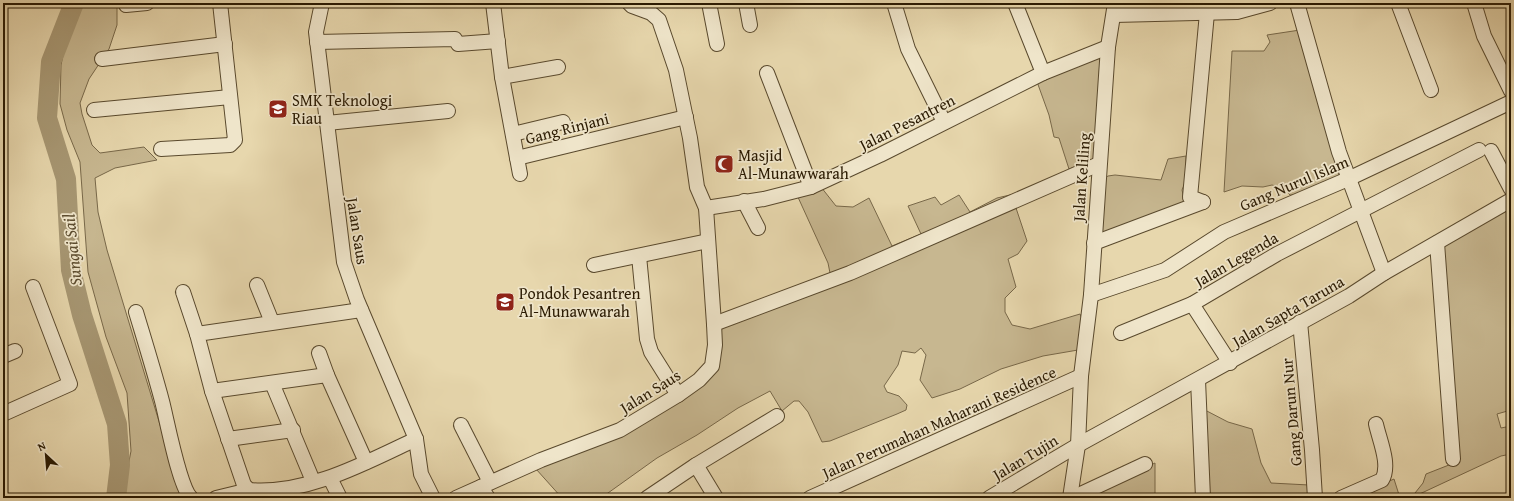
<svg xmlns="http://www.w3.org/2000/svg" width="1514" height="501" viewBox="0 0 1514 501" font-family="'Gentium Book Plus',serif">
	<rect width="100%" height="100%" fill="#e7d7ad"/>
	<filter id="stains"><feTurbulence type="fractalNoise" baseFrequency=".005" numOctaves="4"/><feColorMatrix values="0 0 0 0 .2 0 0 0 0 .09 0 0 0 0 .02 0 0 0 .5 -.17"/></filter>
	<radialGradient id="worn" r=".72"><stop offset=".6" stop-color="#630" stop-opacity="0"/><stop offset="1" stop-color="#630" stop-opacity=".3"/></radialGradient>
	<g fill="#c7b790" stroke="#786849">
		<path d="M82,3H117V25L109,49L89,79L80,103L82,114L92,145L100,153L144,147L157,160L115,168L95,178L98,212L107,250L178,484L184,498H126L123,492L131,451L127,393L106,337L88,272L80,162L67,130L60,104L61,65L66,41Z"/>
		<path d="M1300,30L1339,173L1338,177L1300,195H1290L1283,188L1272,185L1263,187L1242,186L1224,192L1232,51H1264L1270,42L1267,35Z"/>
		<path d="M1100,53L1096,160L1069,169L1059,138L1054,137L1049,115L1036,79Z"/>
		<path d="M1186,156V180L1182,190L1185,203L1097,239L1102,180L1108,176L1115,175L1161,180L1168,159Z"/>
		<path d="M821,187L836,206L853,207L869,198L892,246L921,234L908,206L935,197L941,205L959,195L970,212L997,198L1027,191L1015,205L1027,241L1018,254L1008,259L1016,287L1005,298V312L1012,325L1030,329L1080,314L1084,324L1078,350L1043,356L1001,369L960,389L932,398L920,380L926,355L921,348L915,353L902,351L898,365L884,386L887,392L899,396L907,405L906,410L897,414L830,441L822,442L808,412L799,401H794L782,411L770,391L738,408L697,435L657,458L601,498H562L536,469L711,376C725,356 720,348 718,325L832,283L828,263L797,195Z"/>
		<path d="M1511,203V410L1497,414L1501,428L1511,426V454L1501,456L1411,498L1423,483L1426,474L1454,463L1442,245Z"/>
		<path d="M1203,409L1228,422L1252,429L1261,463L1271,483L1309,485L1312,498H1206Z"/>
		<path d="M1155,463V498H1080Z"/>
		<path d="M1394,479L1400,498H1351Z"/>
	</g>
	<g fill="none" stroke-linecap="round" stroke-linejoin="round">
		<path stroke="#a79773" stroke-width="20" d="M74,3L51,62L47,118L66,179L71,270L82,315L117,424L120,465L116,498"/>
		<defs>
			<g id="minor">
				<path d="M322,3L316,32L344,262L357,300L416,439L421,474L433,498"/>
				<path d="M493,3L502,77L520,174"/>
				<path d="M709,3L717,44"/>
				<path d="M746,3L750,25"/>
				<path d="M894,3L908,49L944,122"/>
				<path d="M1015,3L1043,73"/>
				<path d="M1297,3L1339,152L1384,273"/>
				<path d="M1398,3L1431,90"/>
				<path d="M1474,3L1484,36L1511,91"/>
				<path d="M126,5L147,3"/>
				<path d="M1114,15L1237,12L1270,3"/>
				<path d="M317,42L455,39L458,44L498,41"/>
				<path d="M102,59L225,44"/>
				<path d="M767,73L811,187"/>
				<path d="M502,77L558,67"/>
				<path d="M94,110L230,97"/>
				<path d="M327,123L448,111"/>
				<path d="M513,134L563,122"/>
				<path d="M161,149L230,145L235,140L220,3"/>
				<path d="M1491,151L1511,189"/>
				<path d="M517,158L686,117"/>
				<path d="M744,201L758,228"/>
				<path d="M1203,202L1190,197L1207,13"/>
				<path d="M706,208L764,199L811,187L880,155L1043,73L1108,47"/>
				<path d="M1094,243L1203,202"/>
				<path d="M1437,243L1453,459"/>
				<path d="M639,256L647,339L651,352L678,395"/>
				<path d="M594,265L708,241"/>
				<path d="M257,285L272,322"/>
				<path d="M183,292L197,334"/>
				<path d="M1091,295L1165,270L1224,232L1348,179L1511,102"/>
				<path d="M1192,304L1230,363"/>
				<path d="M361,310L197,334L212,391L244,485L249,490C307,495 365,463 416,439"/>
				<path d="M136,312C145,342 154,371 162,401C167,420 179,486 191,498"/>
				<path d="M1300,322L1312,450L1315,498"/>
				<path d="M714,324L850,273L1099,164"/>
				<path d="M1121,333L1192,304L1277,254L1479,150"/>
				<path d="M319,353L327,375"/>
				<path d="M3,356L15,351"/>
				<path d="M1198,380L1203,498"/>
				<path d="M272,383L313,481"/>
				<path d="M212,391L327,375L366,462"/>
				<path d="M3,414L70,384L33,287"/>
				<path d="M461,425L490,482"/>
				<path d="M228,439L293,430"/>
				<path d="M696,465L716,498"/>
				<path d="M330,478L340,498"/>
				<path d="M481,487L488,498"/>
				<path d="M216,498L249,490"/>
				<path d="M456,498L541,460L620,430L678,395L699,380L712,366L715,345L714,324L706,208L697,187L690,138L676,70L659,20L651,13L632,6L629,3"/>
				<path d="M647,498L696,465L777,416"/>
				<path d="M810,498L1081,376"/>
				<path d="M989,498L1078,445L1349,296L1384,273L1511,200"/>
				<path d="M1070,498L1078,445L1081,376L1091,295L1108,47L1115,3"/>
				<path d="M1072,498L1145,464"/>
				<path d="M1341,498L1382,480C1391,465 1379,439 1376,424"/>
			</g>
		</defs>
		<use href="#minor" stroke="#59492d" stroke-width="16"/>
		<use href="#minor" stroke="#efe5ca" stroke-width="14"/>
	</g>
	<defs>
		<symbol id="school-square" viewBox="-11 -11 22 22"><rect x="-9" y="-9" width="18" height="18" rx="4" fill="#8f2418" stroke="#efe5ca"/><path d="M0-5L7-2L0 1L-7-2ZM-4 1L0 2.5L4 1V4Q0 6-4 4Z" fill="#fff"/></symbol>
		<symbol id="mosque-square" viewBox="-11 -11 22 22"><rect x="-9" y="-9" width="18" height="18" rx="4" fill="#8f2418" stroke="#efe5ca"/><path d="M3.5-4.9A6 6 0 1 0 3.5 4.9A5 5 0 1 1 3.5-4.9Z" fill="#fff"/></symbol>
	</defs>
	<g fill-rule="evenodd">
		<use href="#school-square" x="267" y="98" width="22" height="22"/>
		<use href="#mosque-square" x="713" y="153" width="22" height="22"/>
		<use href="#school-square" x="494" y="291" width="22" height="22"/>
	</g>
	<g text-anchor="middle" stroke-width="3.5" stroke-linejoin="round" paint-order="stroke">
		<g font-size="16" fill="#2a1a02" stroke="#efe5ca" text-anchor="start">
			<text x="292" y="106">SMK Teknologi<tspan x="292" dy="18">Riau</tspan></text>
			<text x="738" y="161">Masjid<tspan x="738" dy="18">Al-Munawwarah</tspan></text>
			<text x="519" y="299">Pondok Pesantren<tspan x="519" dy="18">Al-Munawwarah</tspan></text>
		</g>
		<g font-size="16" fill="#2a1a02" stroke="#efe5ca">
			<text transform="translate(907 122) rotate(-27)" y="6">Jalan Pesantren</text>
			<text transform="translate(567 128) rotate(-14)" y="6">Gang Rinjani</text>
			<text transform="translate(1081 177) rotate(-86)" y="6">Jalan Keliling</text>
			<text transform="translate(1294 183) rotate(-23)" y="6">Gang Nurul Islam</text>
			<text transform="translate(358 231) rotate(81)" y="6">Jalan Saus</text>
			<text transform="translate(1236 259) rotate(-30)" y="6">Jalan Legenda</text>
			<text transform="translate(1288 311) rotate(-30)" y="6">Jalan Sapta Taruna</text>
			<text transform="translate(650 391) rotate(-32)" y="6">Jalan Saus</text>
			<text transform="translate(1291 412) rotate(-95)" y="6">Gang Darun Nur</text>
			<text transform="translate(939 422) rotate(-24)" y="6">Jalan Perumahan Maharani Residence</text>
			<text transform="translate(1025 457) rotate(-31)" y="6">Jalan Tujin</text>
		</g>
		<g font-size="17" font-style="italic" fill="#5c4c2f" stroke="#efe5ca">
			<text transform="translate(72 250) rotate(-96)" y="6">Sungai Sail</text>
		</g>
	</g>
	<rect width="1514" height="501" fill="none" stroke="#e7d7ad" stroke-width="16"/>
	<rect x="4" y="4" width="1506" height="493" fill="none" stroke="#2a1a02" stroke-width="2"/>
	<rect x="8" y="8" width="1498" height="485" fill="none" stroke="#2a1a02"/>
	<g transform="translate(46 455) rotate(334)" stroke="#efe5ca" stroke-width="3" paint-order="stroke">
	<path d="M0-3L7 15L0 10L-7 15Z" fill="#2a1a02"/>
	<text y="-6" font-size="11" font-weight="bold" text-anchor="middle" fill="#2a1a02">N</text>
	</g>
	<rect width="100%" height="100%" filter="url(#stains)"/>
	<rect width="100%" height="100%" fill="url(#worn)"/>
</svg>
